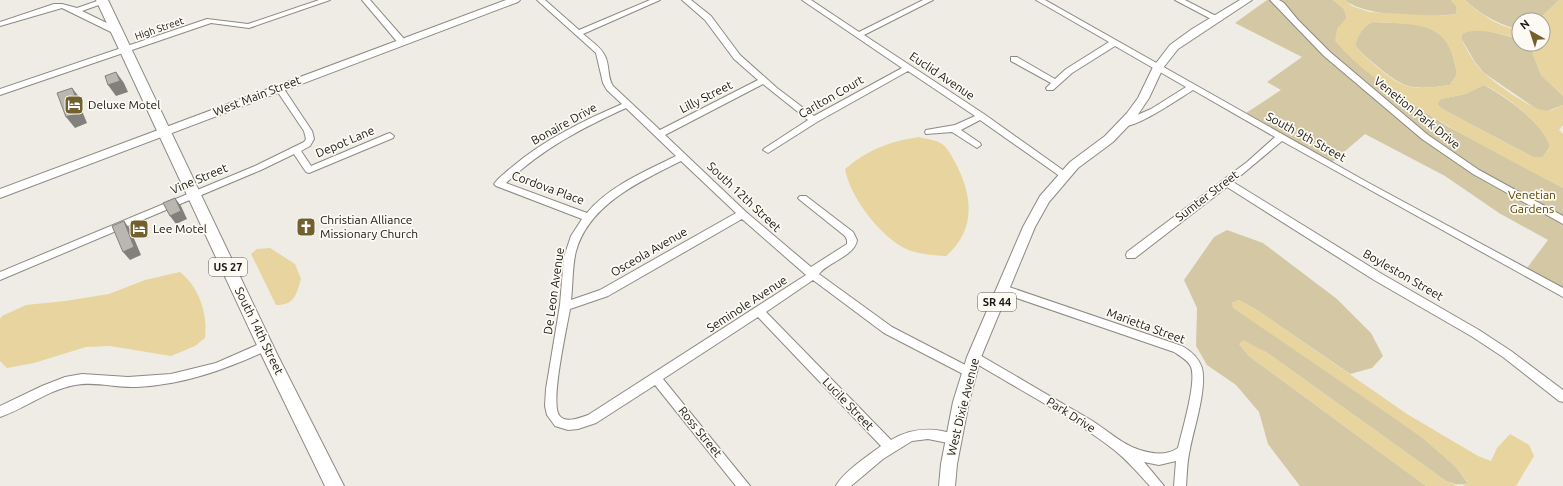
<svg xmlns="http://www.w3.org/2000/svg" width="1563" height="486" viewBox="0 0 1563 486" font-family="Ubuntu,sans-serif">
	<rect width="100%" height="100%" fill="#efece5"/>
	<g fill="#d3c7a4">
		<path d="M1267,0H1333L1344,9L1347,18L1337,29L1384,86L1447,126L1563,188V293L1524,272L1548,240L1499,213L1445,176L1365,134L1330,164L1243,115L1281,90L1267,82L1302,57L1235,23Z"/>
		<path d="M1345,0H1451L1457,7L1456,14C1430,18 1365,17 1345,0Z"/>
		<path d="M1465,0H1559L1538,20H1519L1518,30C1497,23 1481,15 1465,0Z"/>
		<path d="M1373,22C1419,25 1449,18 1457,74L1450,85C1414,90 1405,90 1377,66C1369,59 1361,53 1355,45C1359,34 1362,26 1373,22Z"/>
		<path d="M1472,30L1488,31L1519,39V44H1529L1541,75L1563,96V105L1547,111L1538,110L1484,73L1475,62L1461,38L1463,33Z"/>
		<path d="M1484,85C1506,97 1542,122 1550,146L1543,157H1533L1442,109L1437,104L1441,99L1465,94Z"/>
		<path d="M1227,230L1263,243L1337,299L1371,333L1383,356L1372,368L1350,374L1260,312L1239,300L1232,303L1423,438L1456,467L1468,483C1460,486 1454,484 1446,481L1266,352L1239,344L1249,356L1426,486H1300L1268,444L1259,412L1236,385L1207,365L1196,346L1197,308L1184,280L1214,237Z"/>
	</g>
	<g fill="#e7d49e" fill-rule="evenodd">
		<path d="M1333,0H1345L1352,6L1369,12L1442,16L1456,14L1457,7L1451,0H1465C1480,14 1498,27 1519,30V39C1501,34 1482,28 1463,33L1461,38C1467,50 1473,62 1483,72C1492,81 1533,111 1546,111C1551,111 1558,107 1563,105V125L1559,130L1563,134V188C1514,162 1464,137 1417,107C1387,88 1358,68 1335,41L1337,29L1347,17L1344,9ZM1373,22C1418,25 1450,20 1457,74L1450,85C1415,90 1405,91 1377,67C1369,60 1361,53 1355,45C1359,34 1362,26 1373,22ZM1484,85C1506,95 1542,123 1550,146L1543,157H1533L1442,109L1437,104L1441,99L1465,94Z"/>
		<path d="M1559,0H1563V96L1541,75L1529,44H1543V20H1538Z"/>
		<path d="M919,137C926,139 937,140 942,144C949,149 952,157 956,164C973,197 976,230 946,256C931,255 912,254 899,245C876,230 850,196 845,169C869,149 888,142 919,137Z"/>
		<path d="M270,248L295,264L301,279C296,295 295,305 276,305L251,254L257,249Z"/>
		<path d="M180,272C199,287 208,314 205,338L195,346L171,356L110,346L86,347L34,363L7,368L0,361V319L2,316L26,305L65,301L109,294L145,280Z"/>
		<path d="M1239,300L1260,312L1407,414L1478,456L1491,461L1497,448L1510,434L1529,445L1534,456L1516,486H1463L1468,482L1456,467L1423,438L1233,308L1232,303Z"/>
		<path d="M1243,340L1266,352L1446,481L1458,486H1426L1249,356L1239,344Z"/>
	</g>
	<g fill="none" stroke-linecap="round" stroke-linejoin="round">
		<defs>
			<g id="minor">
				<path d="M100,0H104L107,2L82,11L119,29V33H113L62,8L0,26V22L54,4H62L77,8Z"/>
				<path d="M319,0H330L249,28L211,23L0,95V89L207,19L248,24Z"/>
				<path d="M362,0H370L405,40V44H399Z"/>
				<path d="M537,0H545L579,30L650,0H660L583,34C590,40 601,47 605,56C610,66 607,77 613,86L660,130L758,80L734,59L705,20L682,0H691L711,16L740,55L777,88L814,116L902,68L802,0H811L859,32L923,0H933L864,35L984,114L1067,173L1069,175L1067,177H1061L980,120L961,130L980,143L981,145L977,148L952,132L926,134L925,132L926,130L955,125L975,116L908,71L817,122L768,153L763,150L765,148L808,120L763,84L665,135L746,212L811,267L847,244V240L845,236L800,200L798,198L800,196H806L853,232L857,240C855,256 828,262 819,274L892,327L973,369L975,372L973,375L969,377L965,375L884,333L813,280L766,312L891,440C913,427 934,427 957,435L959,439L957,443L953,444L928,439L912,441L883,459L851,486H836C842,473 869,455 881,446L758,317L663,379L750,486H736L655,385L596,423L578,429L568,430L555,426L547,415L545,406L546,389L560,305L564,257L571,236L582,219L496,186L494,184C499,177 506,172 512,167C545,139 583,121 622,104L607,90L603,83L596,53ZM626,108L676,156C646,171 609,186 587,213L506,183C544,148 580,129 626,108ZM681,161L736,213L600,290L571,300C573,284 572,267 576,251C589,204 641,181 681,161ZM742,219L806,275L588,415C580,418 565,424 559,415C550,402 567,327 570,309L608,296Z"/>
				<path d="M1036,0H1045L1367,182L1563,288V297L1282,141L1233,182L1382,274L1479,330L1511,351L1563,390V402L1559,401L1503,357L1471,336L1374,280L1227,187L1135,258H1127L1126,255L1127,252L1247,162L1275,137L1193,90C1180,98 1134,130 1121,126L1120,124L1121,122L1151,109L1186,87L1115,46L1072,73L1053,90H1047L1046,88L1051,83L1011,61V57H1017L1055,79L1066,69L1109,42Z"/>
				<path d="M1175,0H1185L1220,18L1219,20H1213Z"/>
				<path d="M1270,0H1279L1284,3L1298,20L1330,52L1428,135L1479,170L1563,216V224L1473,174L1422,139L1324,56Z"/>
				<path d="M279,85L282,86L312,131L314,139L310,146L301,151L311,166L387,134L390,133L394,136L393,138L309,173L306,172L294,154L261,170L0,280V272L255,166L304,142L306,139L304,131L275,88Z"/>
				<path d="M1003,285L1182,346C1191,351 1199,358 1202,368C1207,389 1194,428 1190,449C1187,461 1187,474 1186,486H1174L1176,461L1159,465L1144,462L1164,486H1150C1138,473 1127,460 1113,449C1069,415 1018,389 970,360L968,357L970,354L974,352L978,354C1016,376 1053,398 1091,420C1107,430 1121,444 1140,450C1153,454 1166,456 1178,448C1182,431 1197,381 1191,367C1188,360 1180,356 1174,352L999,292L998,289L999,286Z"/>
				<path d="M266,341L270,343L272,346L270,349C227,369 184,385 136,387C116,388 96,381 75,385C48,390 26,408 0,417V406L42,386L65,377L82,374L128,377L171,374L216,363Z"/>
			</g>
			<g id="major">
				<path d="M506,0H520L518,2L0,198V189Z"/>
				<path d="M1240,0H1252L1178,49L1163,68L1149,98L1135,119L1113,142L1078,168L1049,202L1035,227L981,357L969,402L957,464L955,486H939L941,464L953,402L967,357L1023,227L1040,196L1070,162L1105,136L1127,113L1138,98L1153,67L1170,45L1192,29Z"/>
			</g>
			<path id="highway" d="M96,0H108L277,354L344,486H325L262,356Z"/>
		</defs>
		<use href="#minor" stroke="#8c8a83" stroke-width="2"/>
		<use href="#major" stroke="#8c8a83" stroke-width="2"/>
		<use href="#highway" stroke="#8c8a83" stroke-width="2"/>
		<use href="#minor" fill="#fff" fill-rule="evenodd"/>
		<use href="#major" fill="#fff" fill-rule="evenodd"/>
		<use href="#highway" fill="#fff" fill-rule="evenodd"/>
	</g>
	<g fill="#82807b">
		<path d="M116,72L124,83L128,92L116,96L108,85Z"/>
		<path d="M72,88L80,98L83,105L80,106L87,123L75,128L66,117L72,96Z"/>
		<path d="M175,198L181,206L187,219L176,224L170,216Z"/>
		<path d="M124,221L130,229L141,255L130,260L123,252Z"/>
	</g>
	<g fill="#bab7b0" stroke="#82807b">
		<path d="M116,72L120,81L108,85L105,76Z"/>
		<path d="M72,88L75,95L72,96L79,113L66,117L57,93Z"/>
		<path d="M175,198L181,211L170,216L163,203Z"/>
		<path d="M124,221L134,247L123,252L112,226Z"/>
	</g>
	<defs>
		<symbol id="hotel-square" viewBox="-11 -11 22 22"><rect x="-9" y="-9" width="18" height="18" rx="4" fill="#72612f" stroke="#fcfaf2"/><path d="M-6-4.5h1.5V1H6V5H4.5V3h-9V5H-6ZM-4 0a1.8 1.8 0 1 1 3.6 0ZM.5 0V-2.5h3Q6-2.5 6 0Z" fill="#fff"/></symbol>
		<symbol id="church-square" viewBox="-11 -11 22 22"><rect x="-9" y="-9" width="18" height="18" rx="4" fill="#72612f" stroke="#fcfaf2"/><path d="M-1.2-6h2.4v3.5h3.3v2.4h-3.3V6h-2.4V-.1h-3.3v-2.4h3.3Z" fill="#fff"/></symbol>
	</defs>
	<g fill-rule="evenodd">
		<use href="#hotel-square" x="63" y="94" width="22" height="22"/>
		<use href="#church-square" x="295" y="216" width="22" height="22"/>
		<use href="#hotel-square" x="128" y="218" width="22" height="22"/>
	</g>
	<g text-anchor="middle" stroke-width="3.5" stroke-linejoin="round" paint-order="stroke">
		<g font-size="10" fill="#181715" stroke="#fcfaf2">
			<text transform="translate(159 28) rotate(-19)" y="4">High Street</text>
		</g>
		<g fill="#fcfaf2" stroke="#5c5b57" stroke-width="1">
			<rect x="209" y="258" width="38" height="18" rx="3"/>
			<rect x="978" y="293" width="38" height="18" rx="3"/>
		</g>
		<g font-size="11" font-weight="bold" fill="#181715">
			<text x="228" y="271">US 27</text>
			<text x="997" y="306">SR 44</text>
		</g>
		<g font-size="12" fill="#181715" stroke="#fcfaf2">
			<text transform="translate(942 76) rotate(34)" y="4">Euclid Avenue</text>
			<text transform="translate(257 96) rotate(-21)" y="4">West Main Street</text>
			<text transform="translate(706 97) rotate(-27)" y="4">Lilly Street</text>
			<text transform="translate(831 97) rotate(-30)" y="4">Carlton Court</text>
			<text transform="translate(1417 113) rotate(39)" y="4">Venetion Park Drive</text>
			<text transform="translate(564 124) rotate(-29)" y="4">Bonaire Drive</text>
			<text transform="translate(1306 137) rotate(29)" y="4">South 9th Street</text>
			<text transform="translate(345 142) rotate(-23)" y="4">Depot Lane</text>
			<text transform="translate(199 179) rotate(-23)" y="4">Vine Street</text>
			<text transform="translate(548 188) rotate(20)" y="4">Cordova Place</text>
			<text transform="translate(1207 196) rotate(-37)" y="4">Sumter Street</text>
			<text transform="translate(744 197) rotate(43)" y="4">South 12th Street</text>
			<text transform="translate(649 252) rotate(-30)" y="4">Osceola Avenue</text>
			<text transform="translate(1403 275) rotate(30)" y="4">Boyleston Street</text>
			<text transform="translate(554 291) rotate(-82)" y="4">De Leon Avenue</text>
			<text transform="translate(747 304) rotate(-33)" y="4">Seminole Avenue</text>
			<text transform="translate(1146 326) rotate(20)" y="4">Marietta Street</text>
			<text transform="translate(259 331) rotate(64)" y="4">South 14th Street</text>
			<text transform="translate(848 404) rotate(46)" y="4">Lucile Street</text>
			<text transform="translate(963 407) rotate(-76)" y="4">West Dixie Avenue</text>
			<text transform="translate(1071 415) rotate(32)" y="4">Park Drive</text>
			<text transform="translate(700 432) rotate(51)" y="4">Ross Street</text>
		</g>
		<g font-size="12" fill="#181715" stroke="#fcfaf2" text-anchor="start">
			<text x="88" y="109">Deluxe Motel</text>
			<text x="320" y="224">Christian Alliance<tspan x="320" dy="14">Missionary Church</tspan></text>
			<text x="153" y="233">Lee Motel</text>
		</g>
		<g font-size="12" fill="#5a4701" stroke="#fcfaf2">
			<text x="1532" y="199">Venetian<tspan x="1532" dy="14">Gardens</tspan></text>
		</g>
	</g>
	<g transform="translate(1531 32) rotate(321)"><circle r="19" fill="#fcfaf2" stroke="#a19f9a"/>
	<path d="M0-3L7 15L0 10L-7 15Z" fill="#72612f"/>
	<text y="-6" font-size="11" font-weight="bold" text-anchor="middle" fill="#181715">N</text>
	</g>
</svg>
